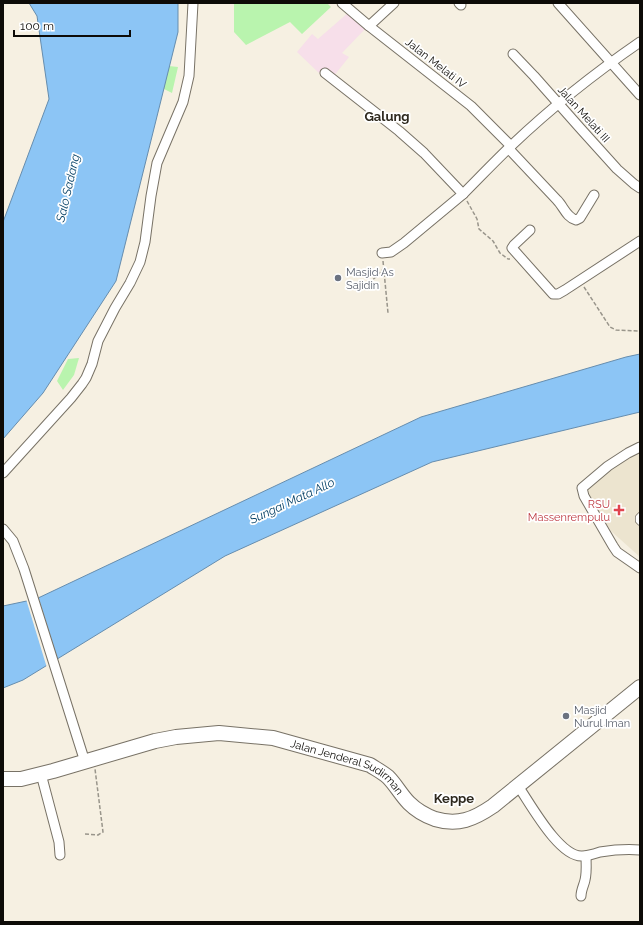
<svg xmlns="http://www.w3.org/2000/svg" width="643" height="925" viewBox="0 0 643 925" font-family="Raleway,sans-serif">
	<rect width="100%" height="100%" fill="#f6f0e2"/>
	<path fill="#ece4cf" d="M640,451V557L611,531L585,489L621,460Z"/>
	<path fill="#f7dfea" d="M349,12L366,28L342,53L349,57L333,77L323,69L319,73L297,52L312,34L318,39Z"/>
	<g fill="#b9f4ae">
		<path d="M234,3H327L331,7L302,34L290,22L246,45L234,32Z"/>
		<path d="M169,66L178,67L172,93L162,88Z"/>
		<path d="M79,358L74,375L63,390L57,381L68,359Z"/>
	</g>
	<g fill="#8cc5f5" stroke="#668dae">
		<path d="M29,3H178V32L116,281L43,393L3,439V222L49,99L37,16Z"/>
		<path d="M640,354V412L432,462L225,556L23,680L3,688V606L36,599L421,417L626,357Z"/>
	</g>
	<path fill="#f6f0e2" d="M38,596L58,661L47,668L26,599Z"/>
	<g fill="none" stroke-linecap="round" stroke-linejoin="round">
		<defs>
			<path id="service" d="M640,515L638,517V521L640,523"/>
			<g id="minor">
				<path d="M342,3L369,26L471,106L511,146"/>
				<path d="M459,3L461,5"/>
				<path d="M558,3L640,95"/>
				<path d="M369,26L394,3"/>
				<path d="M513,54L534,76L580,128L617,169L634,184L640,188"/>
				<path d="M325,73L399,131L424,153L463,194C479,178 495,161 512,145C552,107 595,73 640,42"/>
				<path d="M509,149C525,166 541,183 557,200C564,207 566,217 576,220L580,218L594,195"/>
				<path d="M530,230L514,245L512,248L553,294H558L565,290L640,241"/>
				<path d="M382,253L391,252L404,243L463,194"/>
				<path d="M640,447L628,453L608,466L582,488L584,496L613,546L617,552L640,568"/>
				<path d="M3,473L71,398L82,384L86,378L92,364L98,341L115,308L130,283L140,262L145,242L151,196L157,163L183,102L189,76L193,3"/>
				<path d="M3,529L13,541L24,569L85,762"/>
				<path d="M41,774L59,842L60,855"/>
				<path d="M518,786C530,803 559,857 582,856C588,856 594,854 600,852C613,850 627,849 640,850"/>
				<path d="M581,896C581,890 584,885 585,880C587,872 586,863 586,856"/>
			</g>
			<g id="trunk">
				<path id="s1" d="M3,779H21L53,771L155,741L176,737L219,733L273,738L370,765C376,769 382,772 388,777C396,785 401,795 409,803C417,811 424,815 435,819C458,826 474,819 493,806L640,687"/>
			</g>
		</defs>
		<use href="#service" stroke="#787266" stroke-width="6"/>
		<use href="#minor" stroke="#787266" stroke-width="11"/>
		<use href="#trunk" stroke="#787266" stroke-width="16"/>
		<g stroke="#99958b" stroke-width="1.5" stroke-dasharray="4 2" stroke-linecap="butt">
			<path d="M467,201L477,219L479,229L493,241L500,253L508,259H510"/>
			<path d="M383,261L388,313"/>
			<path d="M351,287C369,284 372,282 384,268"/>
			<path d="M584,287L610,327L616,330L640,331"/>
			<path d="M85,834L98,835L103,832L95,769"/>
		</g>
		<use href="#service" stroke="#fff" stroke-width="4.5"/>
		<use href="#minor" stroke="#fff" stroke-width="9"/>
		<use href="#trunk" stroke="#fff" stroke-width="14"/>
	</g>
	<g fill="#6b7280" stroke="#fff" stroke-width="1.5">
		<circle cx="338" cy="278" r="4"/>
		<circle cx="566" cy="716" r="4"/>
	</g>
	<path fill="#e0444e" stroke="#fff" stroke-width="1.5" d="M617 504h4v4h4v4h-4v4h-4v-4h-4v-4h4z"/>
	<g text-anchor="middle" stroke-width="3.5" stroke-linejoin="round" paint-order="stroke">
		<g font-size="11" fill="#0d0b07" stroke="#fff">
			<text transform="translate(436 63) rotate(38)" y="4">Jalan Melati IV</text>
			<text transform="translate(584 114) rotate(48)" y="4">Jalan Melati III</text>
			<text dy="4" stroke="none"><textPath href="#s1" startOffset="357">Jalan Jenderal Sudirman</textPath></text>
		</g>
		<g font-size="11" fill="#5b616d" stroke="#fff" text-anchor="start">
			<text x="346" y="276">Masjid As<tspan x="346" dy="13">Sajidin</tspan></text>
			<text x="574" y="714">Masjid<tspan x="574" dy="13">Nurul Iman</tspan></text>
		</g>
		<g font-size="11" fill="#be3a42" stroke="#fff" text-anchor="end">
			<text x="610" y="508">RSU<tspan x="610" dy="13">Massenrempulu</tspan></text>
		</g>
		<g font-size="12" font-style="italic" fill="#033f65" stroke="#fff">
			<text transform="translate(68 188) rotate(-77)" y="4">Salo Sadang</text>
			<text transform="translate(292 501) rotate(-25)" y="4">Sungai Mata Allo</text>
		</g>
		<g font-size="13" font-weight="bold" fill="#2e291e" stroke="#fff">
			<text x="387" y="121">Galung</text>
			<text x="454" y="803">Keppe</text>
		</g>
	</g>
	<rect width="643" height="925" fill="none" stroke="#0d0b07" stroke-width="8"/>
	<path d="M14 30v6h116v-6" fill="none" stroke="#0d0b07" stroke-width="2"/>
	<text x="20" y="30" font-size="12" fill="#0d0b07" stroke="#ffffff" stroke-width="3" paint-order="stroke">100 m</text>
</svg>
